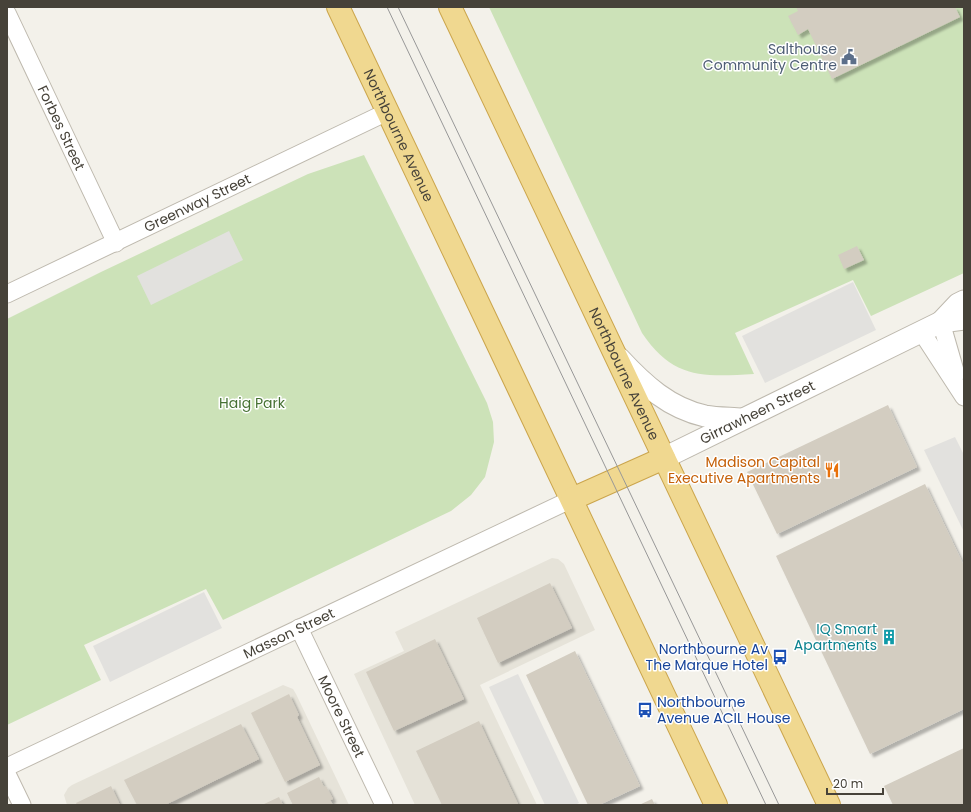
<svg xmlns="http://www.w3.org/2000/svg" width="971" height="812" viewBox="0 0 971 812" font-family="Poppins,sans-serif">
	<defs>
		<filter id="shadow"><feDropShadow dx="3.5" dy="3.5" stdDeviation="1" flood-color="#0004"/></filter>
	</defs>
	<rect width="100%" height="100%" fill="#f3f1ea"/>
	<g fill="#e6e3d9">
		<path d="M552,558L558,559L564,564L595,630L480,685L537,805H415L354,674L404,651L395,632Z"/>
		<path d="M283,685L293,689L296,694L349,805H67L64,795L68,788L72,785Z"/>
	</g>
	<g fill="#cce2b8">
		<path d="M489,7H964V273L871,316L853,280L735,333L754,374C703,377 673,379 642,333Z"/>
		<path d="M364,155L487,403L493,422L494,442L485,477L471,495L451,511L223,620L206,589L84,645L101,680L7,725V319L101,272L308,174Z"/>
	</g>
	<g fill="#e2e1de">
		<path d="M229,231L243,260L151,305L137,276Z"/>
		<path d="M853,282L876,330L765,383L742,336Z"/>
		<path d="M955,437L964,455V532L924,450Z"/>
		<path d="M204,592L222,628L110,682L93,646Z"/>
		<path d="M518,674L579,803L575,805H545L489,687Z"/>
	</g>
	<g fill="#d3cdc1" filter="url(#shadow)">
		<path d="M796,7H955L960,17L832,79L808,29L798,35L788,16L798,11Z"/>
		<path d="M857,246L864,260L844,269L838,255Z"/>
		<path d="M888,405L917,467L777,534L747,472Z"/>
		<path d="M925,484L964,566V709L870,754L776,556Z"/>
		<path d="M550,583L572,628L498,663L477,618Z"/>
		<path d="M435,639L464,699L394,731L366,672Z"/>
		<path d="M575,651L640,786L599,805H588L526,675Z"/>
		<path d="M289,694L299,715L297,717L320,765L285,782L251,713Z"/>
		<path d="M479,721L518,804L516,805H442L416,751Z"/>
		<path d="M241,724L259,759L165,805H137L124,780Z"/>
		<path d="M964,748V805H893L884,786Z"/>
		<path d="M319,777L324,787L326,786L333,799L330,800L333,805H293L287,793Z"/>
		<path d="M111,786L120,805H77L76,803Z"/>
		<path d="M279,797L283,805H262Z"/>
		<path d="M652,799L655,805H639Z"/>
	</g>
	<g fill="none" stroke-linecap="round" stroke-linejoin="round">
		<defs>
			<g id="minor">
				<path id="s1" d="M7,13L116,243"/>
				<path id="s2" d="M7,294L387,112"/>
				<path d="M941,322L956,374"/>
				<path d="M921,331L964,397"/>
				<path id="s3" d="M299,628L384,805"/>
				<path id="s4" d="M7,767L572,499"/>
				<path d="M7,774L22,805"/>
			</g>
			<g id="tertiary">
				<path d="M941,322L958,304L964,301"/>
				<path d="M619,358C644,385 669,408 705,416C717,418 730,418 742,419"/>
				<path id="s5" d="M664,458L941,322L964,319"/>
			</g>
			<g id="trunk">
				<path id="s6" d="M338,7L716,805"/>
				<path id="s7" d="M450,7L829,805"/>
				<path d="M572,499L664,458"/>
			</g>
		</defs>
		<use href="#minor" stroke="#beb9ae" stroke-width="19"/>
		<use href="#tertiary" stroke="#beb9ae" stroke-width="23"/>
		<use href="#trunk" stroke="#cba54c" stroke-width="24"/>
		<use href="#minor" stroke="#fff" stroke-width="17"/>
		<use href="#tertiary" stroke="#fff" stroke-width="21"/>
		<use href="#trunk" stroke="#f0d890" stroke-width="22"/>
		<g stroke="#989898" stroke-width="1">
			<path d="M387,7L766,805"/>
			<path d="M398,7L779,805"/>
		</g>
	</g>
	<defs>
		<symbol id="civic-bare" viewBox="-9 -9 18 18"><path d="M-.6-6.5H3V-4.5H.6V-3L4-1V1h2V6H-6V1h2V-1L-.6-3ZM-1.2 2.5V6h2.4V2.5Z" fill="#5c6f8a" stroke="#fff" stroke-width="2.5" paint-order="stroke"/></symbol>
		<symbol id="restaurant-bare" viewBox="-9 -9 18 18"><path d="M-5-6h1v4h1v-4h1v4h1v-4h1v5L-1.5 .5V6h-2V.5L-5-1ZM5-6V6H3V1.5H1.5Q1.5-4 5-6Z" fill="#e8710a" stroke="#fff" stroke-width="2.5" paint-order="stroke"/></symbol>
		<symbol id="building-bare" viewBox="-9 -9 18 18"><path d="M-4-6H4V6H1V3H-1V6H-4ZM-2.5-4.3h1.7v1.8h-1.7ZM.8-4.3h1.7v1.8H.8ZM-2.5-1h1.7V.8h-1.7ZM.8-1h1.7V.8H.8Z" fill="#0f9aa8" stroke="#fff" stroke-width="2.5" paint-order="stroke"/></symbol>
		<symbol id="bus-bare" viewBox="-9 -9 18 18"><path d="M-5-6H5V4H4V6H2V4H-2V6H-4V4H-5ZM-3.5-4V0h7V-4ZM-3.5 1.2v1.5H-2V1.2ZM2 1.2v1.5H3.5V1.2Z" fill="#1a4fb4" stroke="#fff" stroke-width="2.5" paint-order="stroke"/></symbol>
	</defs>
	<g fill-rule="evenodd">
		<use href="#civic-bare" x="838" y="46" width="22" height="22"/>
		<use href="#restaurant-bare" x="821" y="459" width="22" height="22"/>
		<use href="#building-bare" x="878" y="626" width="22" height="22"/>
		<use href="#bus-bare" x="769" y="646" width="22" height="22"/>
		<use href="#bus-bare" x="634" y="699" width="22" height="22"/>
	</g>
	<g text-anchor="middle" stroke-width="3" stroke-linejoin="round" paint-order="stroke">
		<g font-size="14" fill="#4e5e75" stroke="#fff" text-anchor="end">
			<text x="837" y="54">Salthouse<tspan x="837" dy="16">Community Centre</tspan></text>
		</g>
		<g font-size="14" fill="#464239" stroke="#fff">
			<text dy="5" stroke="none"><textPath href="#s1" startOffset="127">Forbes Street</textPath></text>
			<text dy="5" stroke="none"><textPath href="#s6" startOffset="142">Northbourne Avenue</textPath></text>
			<text dy="5" stroke="none"><textPath href="#s2" startOffset="211">Greenway Street</textPath></text>
			<text dy="5" stroke="none"><textPath href="#s7" startOffset="406">Northbourne Avenue</textPath></text>
			<text dy="5" stroke="none"><textPath href="#s5" startOffset="104">Girrawheen Street</textPath></text>
			<text dy="5" stroke="none"><textPath href="#s4" startOffset="312">Masson Street</textPath></text>
			<text dy="5" stroke="none"><textPath href="#s3" startOffset="98">Moore Street</textPath></text>
		</g>
		<g font-size="14" fill="#467133" stroke="#fff">
			<text x="252" y="408">Haig Park</text>
		</g>
		<g font-size="14" fill="#c56008" stroke="#fff" text-anchor="end">
			<text x="820" y="467">Madison Capital<tspan x="820" dy="16">Executive Apartments</tspan></text>
		</g>
		<g font-size="14" fill="#0d838f" stroke="#fff" text-anchor="end">
			<text x="877" y="634">IQ Smart<tspan x="877" dy="16">Apartments</tspan></text>
		</g>
		<g font-size="14" fill="#164399" stroke="#fff" text-anchor="end">
			<text x="768" y="654">Northbourne Av<tspan x="768" dy="16">The Marque Hotel</tspan></text>
			<text x="657" y="707" text-anchor="start">Northbourne<tspan x="657" dy="16">Avenue ACIL House</tspan></text>
		</g>
	</g>
	<rect width="971" height="812" fill="none" stroke="#464239" stroke-width="16"/>
	<path d="M827 788v6h56v-6" fill="none" stroke="#464239" stroke-width="2"/>
	<text x="833" y="788" font-size="12" fill="#464239" stroke="#ffffff" stroke-width="3" paint-order="stroke">20 m</text>
</svg>
